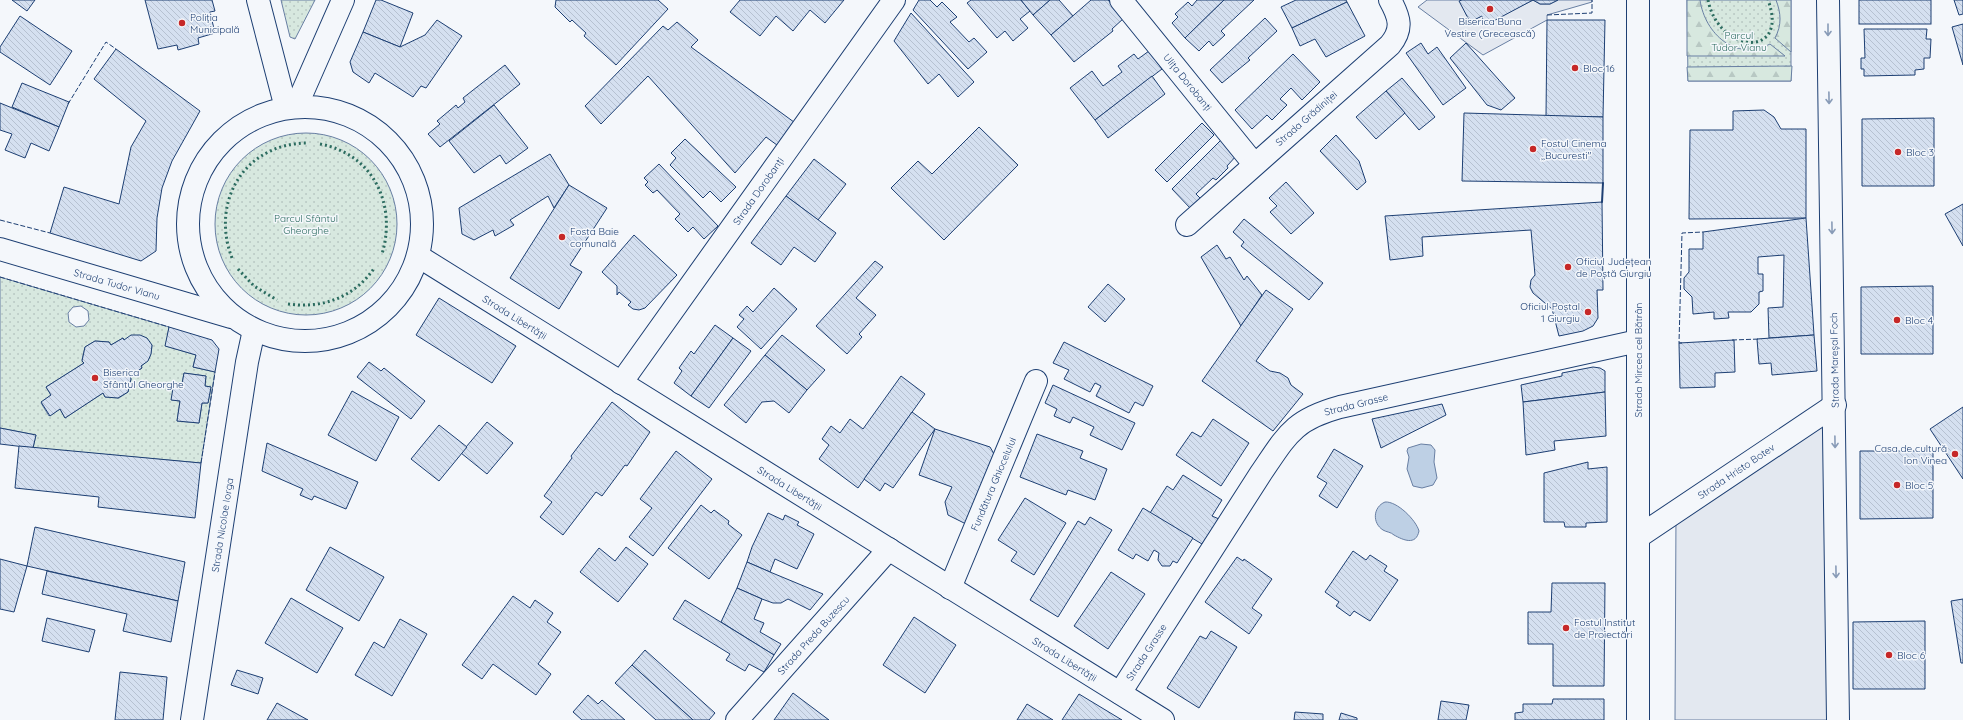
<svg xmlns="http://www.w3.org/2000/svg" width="1963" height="720" viewBox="0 0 1963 720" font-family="Quicksand,sans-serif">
	<defs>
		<pattern id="green-dots" width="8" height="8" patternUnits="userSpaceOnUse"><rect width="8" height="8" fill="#d7e8df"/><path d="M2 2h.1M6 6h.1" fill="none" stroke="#b8c8c3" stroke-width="1.8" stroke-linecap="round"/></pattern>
		<pattern id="forest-firs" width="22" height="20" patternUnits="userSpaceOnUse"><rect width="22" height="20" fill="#d7e8df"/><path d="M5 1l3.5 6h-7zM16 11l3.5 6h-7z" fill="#b8c8c3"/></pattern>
		<pattern id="building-back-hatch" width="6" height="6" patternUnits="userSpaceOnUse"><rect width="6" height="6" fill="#d5e0f0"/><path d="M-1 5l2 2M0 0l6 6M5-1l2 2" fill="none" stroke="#b6c1d1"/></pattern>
	</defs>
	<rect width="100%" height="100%" fill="#f4f7fb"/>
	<g fill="url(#green-dots)" stroke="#687fa3" fill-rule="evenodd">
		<path d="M281,0H315L295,39L290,37Z"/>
		<path d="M1687,0H1791V81H1688Z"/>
		<circle cx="306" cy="224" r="91"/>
		<path d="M0,277L169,327L166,346L196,355L193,367L215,372L201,463L33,448L36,435L0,428ZM81,306L88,311L89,320L84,326L76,327L69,322L68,313L73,307ZM123,338L124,340L152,345C151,356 150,360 141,366L142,368L130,376L131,379L128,392L119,398L105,397L103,393L65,418L60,409L49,416L41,403L51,395L46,387L84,363L82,360L85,347L95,341L109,342L111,345ZM184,373L206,376L205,386L211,387L208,403H202L199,423L177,421L180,401L172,400L174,383L182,384Z"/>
	</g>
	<g fill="url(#forest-firs)" stroke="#687fa3">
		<path d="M1687,0H1700C1705,34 1736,62 1770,44L1785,56H1687Z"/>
		<path d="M1776,0H1791V52L1775,38C1782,25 1781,13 1776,0Z"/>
		<path d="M1792,66L1791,81H1688L1687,67Z"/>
	</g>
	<g fill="#e3e8f0" stroke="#687fa3">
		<path d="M1427,0H1462L1460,1L1470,22L1482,16L1486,24L1533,0L1540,4H1550L1558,0H1592V2L1547,15V20L1483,55L1418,7Z"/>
		<path d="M1835,405L1838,720H1675L1676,512Z"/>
	</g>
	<g fill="#bed0e5" stroke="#687fa3">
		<path d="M1421,444L1431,445L1435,450L1434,462L1437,478L1433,485L1422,488L1413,486L1407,469L1409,457L1407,451L1408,448Z"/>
		<path d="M1385,502C1397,501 1416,520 1419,531C1416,546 1403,540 1394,535C1391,532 1386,532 1383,530C1372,523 1373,507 1385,502Z"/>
	</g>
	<g fill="url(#building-back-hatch)" stroke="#1d3f73">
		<path d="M12,0H35L27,11Z"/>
		<path d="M145,0H212L215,11L210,12L215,33L198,38L199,44L178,50L177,45L158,49Z"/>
		<path d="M376,0H381L413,13L400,47L363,32Z"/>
		<path d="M556,0H658L668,9L616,65L584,36L586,33L572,20L570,22L555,7Z"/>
		<path d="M740,0H844L825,23L810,10L793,31L776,16L760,36L730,12Z"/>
		<path d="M919,0H930L937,7L942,2L957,17L950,22L969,42L974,38L987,52L968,69L913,10Z"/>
		<path d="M971,0H1021L1030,11L1020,19L1028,28L1013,41L1005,31L997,38L967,3Z"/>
		<path d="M1021,0H1050L1033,15Z"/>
		<path d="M1050,0H1059L1073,16L1051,35L1033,15Z"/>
		<path d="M1091,0H1108L1124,18L1112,29L1113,31L1074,62L1051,35Z"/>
		<path d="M1197,0H1224L1185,38L1172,23L1178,17L1175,14L1188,2L1192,6Z"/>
		<path d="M1224,0H1254L1221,31L1225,35L1213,46L1209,41L1199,51L1185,38Z"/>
		<path d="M1296,0H1346L1347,2L1292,28L1281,7Z"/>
		<path d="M1462,0H1533L1486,25L1482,16L1470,22L1459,1Z"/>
		<path d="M1533,0H1558L1550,4H1540Z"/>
		<rect x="1859" y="0" width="72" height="24"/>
		<path d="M1954,0H1963V14L1959,15Z"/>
		<path d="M1347,2L1365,36L1326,57L1315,39L1300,46L1292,28Z"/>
		<path d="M911,13L974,82L958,97L939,74L928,84L894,41Z"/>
		<path d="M20,16L72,51L50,85L0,52V47Z"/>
		<path d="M1265,18L1277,31L1248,58L1250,60L1222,83L1210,70Z"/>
		<path d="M437,20L462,36L426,88L421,86L413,97L375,73L369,83L353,72L350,62L363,32L400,47L425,35Z"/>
		<path d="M1547,20H1605L1603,117L1546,116Z"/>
		<path d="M677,22L698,40L691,47L798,125L781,148L766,137L735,173L648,76L601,124L585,106L663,26L668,30Z"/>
		<path d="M1963,24V65L1952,27Z"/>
		<path d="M1864,29H1927L1926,39H1931L1930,58H1924V69L1915,70V75L1864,76V69H1861V58H1865Z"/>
		<path d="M1421,43L1428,54L1437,47L1466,88L1443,105L1406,53Z"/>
		<path d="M1466,43L1515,98L1501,110L1487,105L1450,58Z"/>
		<path d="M116,49L200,111L172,161L162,188L157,218L156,251L141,261L50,233L64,187L119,204L131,147L146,121L94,79Z"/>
		<path d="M1149,51L1162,69L1095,120L1070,88L1092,71L1103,86L1122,72L1118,66L1134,54L1138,59Z"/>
		<path d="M1293,54L1320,82L1302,100L1291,88L1280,99L1287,105L1272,120L1267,115L1252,129L1235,110Z"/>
		<path d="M505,65L520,84L440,147L428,134L440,124L437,121L456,105L458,108L465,102L463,98Z"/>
		<path d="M1152,76L1165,94L1108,138L1095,120Z"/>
		<path d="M1402,78L1435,117L1419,130L1386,91Z"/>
		<path d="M22,83L69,102L59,127L12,107Z"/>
		<path d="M1386,91L1405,113L1376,139L1356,117Z"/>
		<path d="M0,103L59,127L49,151L31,143L25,158L5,150L12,134L0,130Z"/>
		<path d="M494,105L528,148L506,164L500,155L474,173L449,141Z"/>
		<path d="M1764,110L1774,117L1781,129H1806V218L1689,219L1690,130H1733V111Z"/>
		<path d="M1464,113L1603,117V183L1462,181Z"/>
		<path d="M1934,118V186H1862V119Z"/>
		<path d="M1202,123L1214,135L1167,182L1155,170Z"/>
		<path d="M979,127L1018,165L944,240L891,188L918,161L932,174Z"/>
		<path d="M1336,135L1359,161L1366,182L1357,190L1320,151Z"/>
		<path d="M685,139L736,187L721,202L710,191L703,198L670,165L676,158L671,153Z"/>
		<path d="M1222,139L1237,155L1227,166L1228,168L1216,180L1213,178L1196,194L1201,199L1191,209L1172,189Z"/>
		<path d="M550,154L569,185L554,208L548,196L510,220L514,225L495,236L493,230L474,240L462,234L459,208Z"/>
		<path d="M814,159L846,184L818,220L786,196Z"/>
		<path d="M659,164L718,226L704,239L693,227L688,232L675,219L680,214L657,190L653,193L645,185L648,182L644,178Z"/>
		<path d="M1286,182L1314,213L1291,234L1270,212L1277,206L1269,198Z"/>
		<path d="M569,185L607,208L570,265L582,272L559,309L510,278Z"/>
		<path d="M786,196L836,233L815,262L794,247L781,265L751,243Z"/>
		<path d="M1602,202L1603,290H1597L1598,318L1593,326L1583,331L1559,336L1552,309L1533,293L1530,287L1531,280L1535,275L1531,230L1422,237L1423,256L1390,260L1385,216Z"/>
		<path d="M1963,204V246L1945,214Z"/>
		<path d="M1806,218L1814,335L1769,338L1768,308L1783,307L1784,255L1758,257V274H1763V291L1759,292V304L1751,312H1728L1729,318L1714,319V312L1693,314L1692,297L1684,289V278L1689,272V249H1703V232Z"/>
		<path d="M1244,219L1323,283L1309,300L1241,246L1244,242L1233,232Z"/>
		<path d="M634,235L677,275L645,308L639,310L633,309L628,305L631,302L619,292L617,295V286L602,272Z"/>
		<path d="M1217,245L1226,259L1230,257L1244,280L1247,276L1262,295L1241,326L1201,257Z"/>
		<path d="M875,261L883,267L856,298L876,315L859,334L862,337L847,354L816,326Z"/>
		<path d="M1108,284L1125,299L1105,322L1088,307Z"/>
		<path d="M1933,286V354H1861V287Z"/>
		<path d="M774,288L797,309L761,349L737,327L744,319L739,315L747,306L753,312Z"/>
		<path d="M1266,290L1293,309L1256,361L1270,371L1280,373L1288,378L1291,385L1303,394L1273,431L1202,381Z"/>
		<path d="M439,298L516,346L492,383L416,335Z"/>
		<path d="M715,325L733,338L691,396L674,383L682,371L679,368L691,351L694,354Z"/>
		<path d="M169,327L212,340L219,349L215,372L193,367L196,355L165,346Z"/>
		<path d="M131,335H140L147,338L152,345L151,354L148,361L141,366L142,368L130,376L131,379L128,392L118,398L105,397L103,393L65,418L60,409L50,416L41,402L51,395L46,387L84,363L82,361L85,347L95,341L109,342L111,345L123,338L124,340Z"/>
		<path d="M782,335L825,370L807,390L765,355Z"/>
		<path d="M1814,335L1817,371L1772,375L1771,363L1759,364L1757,339Z"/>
		<path d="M733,338L751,351L709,408L691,396Z"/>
		<path d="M1734,340L1735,372L1715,373V387L1680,388L1679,343Z"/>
		<path d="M1064,342L1153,386L1143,406L1135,402L1129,413L1096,396L1101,386L1095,383L1090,392L1064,379L1069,370L1053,363Z"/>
		<path d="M765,355L807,390L789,413L774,401L762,402L746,423L724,405Z"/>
		<path d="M369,362L381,371L384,368L425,401L411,419L357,377Z"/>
		<path d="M1593,367L1600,368L1605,371V392L1523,402L1521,385L1562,376V373Z"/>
		<path d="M184,373L206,376L205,386L211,387L208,403H202L199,423L177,421L180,401L171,400L174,382L182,384Z"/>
		<path d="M901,376L925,394L858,488L819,459L829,445L822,439L831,426L840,433L850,419L863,429Z"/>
		<path d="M1053,385L1135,423L1122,450L1090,435L1094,427L1073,417L1070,423L1054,416L1057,409L1045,403Z"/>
		<path d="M352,391L399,417L376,461L328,435Z"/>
		<path d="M1605,392L1606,436L1554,441L1555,450L1526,455L1523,402Z"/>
		<path d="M612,402L650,432L627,466L625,465L602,496L596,492L563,535L540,517L552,502L544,496L572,458L571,456Z"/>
		<path d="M1442,404L1446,415L1381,448L1372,419Z"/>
		<path d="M1963,407V479L1930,429Z"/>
		<path d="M912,412L935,429L893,488L885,483L880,491L864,479Z"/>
		<path d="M1213,419L1249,443L1221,486L1176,455L1192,432L1201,437Z"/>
		<path d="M487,422L513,443L487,474L461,453Z"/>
		<path d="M439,425L467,447L439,481L411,459Z"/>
		<path d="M0,428L36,435L33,448L0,444Z"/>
		<path d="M935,429L990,447L997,459L970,526L948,515L945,502L952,487L919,475Z"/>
		<path d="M1037,434L1083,451L1080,458L1107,469L1095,500L1068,490L1066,495L1020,477Z"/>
		<path d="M267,443L358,482L346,509L314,496L312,500L300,495L303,489L262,471Z"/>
		<path d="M19,446L201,463L195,518L98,507L99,497L15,488Z"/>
		<path d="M1334,449L1363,466L1337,508L1319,496L1327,483L1317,477Z"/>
		<path d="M676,451L712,479L653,556L629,537L652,508L640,499Z"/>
		<path d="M1860,451H1933V518L1860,519Z"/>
		<path d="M1588,462V469L1607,467V522L1586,523V527H1565L1564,522H1544V473Z"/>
		<path d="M1183,475L1222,500L1212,516L1219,519L1202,544L1150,513L1167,486L1173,490Z"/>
		<path d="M1025,498L1066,523L1034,575L1011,561L1017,552L998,540Z"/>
		<path d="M701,505L711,513L714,510L729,521L728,524L742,535L709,579L668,548Z"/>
		<path d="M1143,508L1193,538L1177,563L1173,561L1170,566H1162L1158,560L1159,553L1154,550L1148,561L1136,554L1133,559L1118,550Z"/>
		<path d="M768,513L783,520L785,515L799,522L797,525L814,534L797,569L775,559L770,572L747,562L752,547Z"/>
		<path d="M1090,517L1112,530L1058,617L1030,600L1078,521L1085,525Z"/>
		<path d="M35,527L185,562L178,601L27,566Z"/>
		<path d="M330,547L384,577L359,621L306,590Z"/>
		<path d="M626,547L648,564L618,602L580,572L599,548L615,561Z"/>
		<path d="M1353,551L1366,560L1370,555L1387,566L1384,571L1398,580L1370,621L1354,611L1350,616L1336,606L1339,602L1325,592Z"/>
		<path d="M1237,557L1243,561L1244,559L1272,579L1252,608L1262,615L1249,634L1205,602Z"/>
		<path d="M0,559L27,566L14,612L0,609Z"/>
		<path d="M747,562L770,572L823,594L810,610L788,599L781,603H773L762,599L737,588Z"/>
		<path d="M47,571L178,601L171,642L123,631L127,614L42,594Z"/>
		<path d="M1111,572L1145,594L1108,649L1074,626Z"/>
		<path d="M1552,583H1605L1604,686H1553V644H1528V612H1551Z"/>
		<path d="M737,588L762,599L754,619L764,623L760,632L781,644L774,655L721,622Z"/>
		<path d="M513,596L530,608L535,600L553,613L547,622L561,632L538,664L551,674L536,695L493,664L482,679L462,665Z"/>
		<path d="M291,598L343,628L317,673L265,643Z"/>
		<path d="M1963,599V663H1961L1951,601Z"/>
		<path d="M685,600L774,655L764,672L749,664L745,671L726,660L730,654L673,619Z"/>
		<path d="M914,617L956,645L925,693L883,665Z"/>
		<path d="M47,618L95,630L89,652L42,641Z"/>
		<path d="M400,619L427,634L392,696L355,675L374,642L384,648Z"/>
		<path d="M1925,621V689H1853V622Z"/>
		<path d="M1211,631L1237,647L1199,708L1167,688L1200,636L1206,639Z"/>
		<path d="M645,650L715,713L709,720H693L632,665Z"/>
		<path d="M632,665L693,720H656L615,683Z"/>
		<path d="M237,670L263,678L258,694L231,685Z"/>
		<path d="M120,672L167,677L163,720H115Z"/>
		<path d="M793,693L829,720H774Z"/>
		<path d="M1079,694L1122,720H1062Z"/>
		<path d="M588,695L598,704L602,700L625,720H582L573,712Z"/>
		<path d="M1553,699H1604V720H1515V713L1523,712V704H1552Z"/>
		<path d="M1441,701L1469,705L1466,720H1438Z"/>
		<path d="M277,703L308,720H267Z"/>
		<path d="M1027,704L1053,720H1017Z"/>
		<path d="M1295,712L1323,714V720H1294Z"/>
		<path d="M1341,713L1357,718V720H1339Z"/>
	</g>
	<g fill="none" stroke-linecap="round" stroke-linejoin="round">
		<defs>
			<g id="street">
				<path d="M1121,0L1254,164"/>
				<path d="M1828,0L1838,720"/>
				<path d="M296,107L343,0"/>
				<path d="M1187,225L1390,45C1403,29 1400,18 1390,0"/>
				<path d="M621,383L894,0"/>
				<path d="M1638,537L1835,405"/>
				<path d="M950,588L1036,381"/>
				<path d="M1120,693L1261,473C1287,435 1293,420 1340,407L1638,341"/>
				<path d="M737,720L889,549"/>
			</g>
			<g id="secondary">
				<path d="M258,0L286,108"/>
				<path d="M1638,0V720"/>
				<circle cx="305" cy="224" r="117"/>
				<path d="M0,249L231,317"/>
				<path d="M418,256L1163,720"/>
				<path d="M192,720L247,362L254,330"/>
			</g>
		</defs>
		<use href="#street" stroke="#1d3f73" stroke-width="24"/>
		<use href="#secondary" stroke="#1d3f73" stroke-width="24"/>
		<use href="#street" stroke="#f4f7fb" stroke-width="22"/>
		<use href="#secondary" stroke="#f4f7fb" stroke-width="22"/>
		<g stroke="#2c6c60" stroke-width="3" stroke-dasharray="2 3" stroke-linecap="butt">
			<path d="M1708,0C1719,55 1790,58 1768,0"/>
			<path d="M320,144C373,154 397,204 382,254"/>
			<path d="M232,258C210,201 245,143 308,143"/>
			<path d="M238,269L254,286L277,300"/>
			<path d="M288,304C323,309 355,297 375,267"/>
		</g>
		<g stroke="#1d3f73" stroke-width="1" stroke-dasharray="5 2" stroke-linecap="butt">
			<path d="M1547,15L1592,13V0"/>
			<path d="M68,104L106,42L116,49"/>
			<path d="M0,220L50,233"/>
			<path d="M0,277L169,327"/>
			<path d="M1732,340L1760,339"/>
			<path d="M1682,343H1679L1682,233L1703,232"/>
			<path d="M201,463L215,372"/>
		</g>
		<path stroke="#1d3f73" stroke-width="2" d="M1602,202L1603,183"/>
	</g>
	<defs><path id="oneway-shaft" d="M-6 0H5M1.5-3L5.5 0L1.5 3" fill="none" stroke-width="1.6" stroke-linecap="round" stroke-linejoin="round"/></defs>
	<g stroke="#889bb7">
		<use href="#oneway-shaft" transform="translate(1828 30) rotate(90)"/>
		<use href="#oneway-shaft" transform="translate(1829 98) rotate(89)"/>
		<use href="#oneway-shaft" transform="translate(1832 228) rotate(89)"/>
		<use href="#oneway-shaft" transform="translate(1835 442) rotate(89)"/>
		<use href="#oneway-shaft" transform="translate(1836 572) rotate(89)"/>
	</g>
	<g fill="#c62828" stroke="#f4f7fb" stroke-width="1.5">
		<circle cx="1490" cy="9" r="4"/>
		<circle cx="182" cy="23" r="4"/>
		<circle cx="1575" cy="68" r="4"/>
		<circle cx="1533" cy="149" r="4"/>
		<circle cx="1898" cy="152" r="4"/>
		<circle cx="562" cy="237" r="4"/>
		<circle cx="1568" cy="267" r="4"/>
		<circle cx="1588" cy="312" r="4"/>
		<circle cx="1897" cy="320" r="4"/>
		<circle cx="95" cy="378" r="4"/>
		<circle cx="1955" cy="454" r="4"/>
		<circle cx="1897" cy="485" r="4"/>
		<circle cx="1566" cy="628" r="4"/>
		<circle cx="1889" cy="655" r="4"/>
	</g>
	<g text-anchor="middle" stroke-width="3" stroke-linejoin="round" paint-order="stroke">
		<g font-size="10" fill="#1d3f73" stroke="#f4f7fb" text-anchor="start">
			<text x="190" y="21">Poliția<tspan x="190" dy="12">Municipală</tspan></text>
			<text x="1490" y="25" text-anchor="middle">Biserica Buna<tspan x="1490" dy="12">Vestire (Grecească)</tspan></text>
			<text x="1583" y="72">Bloc 16</text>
			<text x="1541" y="147">Fostul Cinema<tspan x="1541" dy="12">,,Bucuresti"</tspan></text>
			<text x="1906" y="156">Bloc 3</text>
			<text x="570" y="235">Fosta Baie<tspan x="570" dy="12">comunală</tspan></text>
			<text x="1576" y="265">Oficiul Județean<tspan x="1576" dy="12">de Poștă Giurgiu</tspan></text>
			<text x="1580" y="310" text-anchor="end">Oficiul Poștal<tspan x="1580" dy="12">1 Giurgiu</tspan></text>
			<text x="1905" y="324">Bloc 4</text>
			<text x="103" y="376">Biserica<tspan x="103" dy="12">Sfântul Gheorghe</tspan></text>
			<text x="1947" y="452" text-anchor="end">Casa de cultură<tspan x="1947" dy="12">Ion Vinea</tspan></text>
			<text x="1905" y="489">Bloc 5</text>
			<text x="1574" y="626">Fostul Institut<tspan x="1574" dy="12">de Proiectări</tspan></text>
			<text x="1897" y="659">Bloc 6</text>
		</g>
		<g font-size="10" fill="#2c6c60" stroke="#f4f7fb">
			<text x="1739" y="39">Parcul<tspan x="1739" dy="12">Tudor Vianu</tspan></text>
			<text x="306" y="222">Parcul Sfântul<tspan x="306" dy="12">Gheorghe</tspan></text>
		</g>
		<g font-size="10" fill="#1d3f73" stroke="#f4f7fb">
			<text transform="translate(1188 82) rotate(51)" y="4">Ulița Dorobanți</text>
			<text transform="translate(1306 118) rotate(-41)" y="4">Strada Grădiniței</text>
			<text transform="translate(758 191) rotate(-55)" y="4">Strada Dorobanți</text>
			<text transform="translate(117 284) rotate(16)" y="4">Strada Tudor Vianu</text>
			<text transform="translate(515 317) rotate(32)" y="4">Strada Libertății</text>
			<text transform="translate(1638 360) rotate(-90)" y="4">Strada Mircea cel Bătrân</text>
			<text transform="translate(1834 360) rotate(-91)" y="4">Strada Mareșal Foch</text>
			<text transform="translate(1356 404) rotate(-14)" y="4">Strada Grasse</text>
			<text transform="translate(1736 471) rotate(-34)" y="4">Strada Hristo Botev</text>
			<text transform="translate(993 484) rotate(-67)" y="4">Fundătura Ghiocelului</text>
			<text transform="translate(790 488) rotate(32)" y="4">Strada Libertății</text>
			<text transform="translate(222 525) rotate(-81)" y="4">Strada Nicolae Iorga</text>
			<text transform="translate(813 635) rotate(-48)" y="4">Strada Preda Buzescu</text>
			<text transform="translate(1146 652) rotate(-57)" y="4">Strada Grasse</text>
			<text transform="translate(1065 659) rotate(32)" y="4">Strada Libertății</text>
		</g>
	</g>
</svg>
